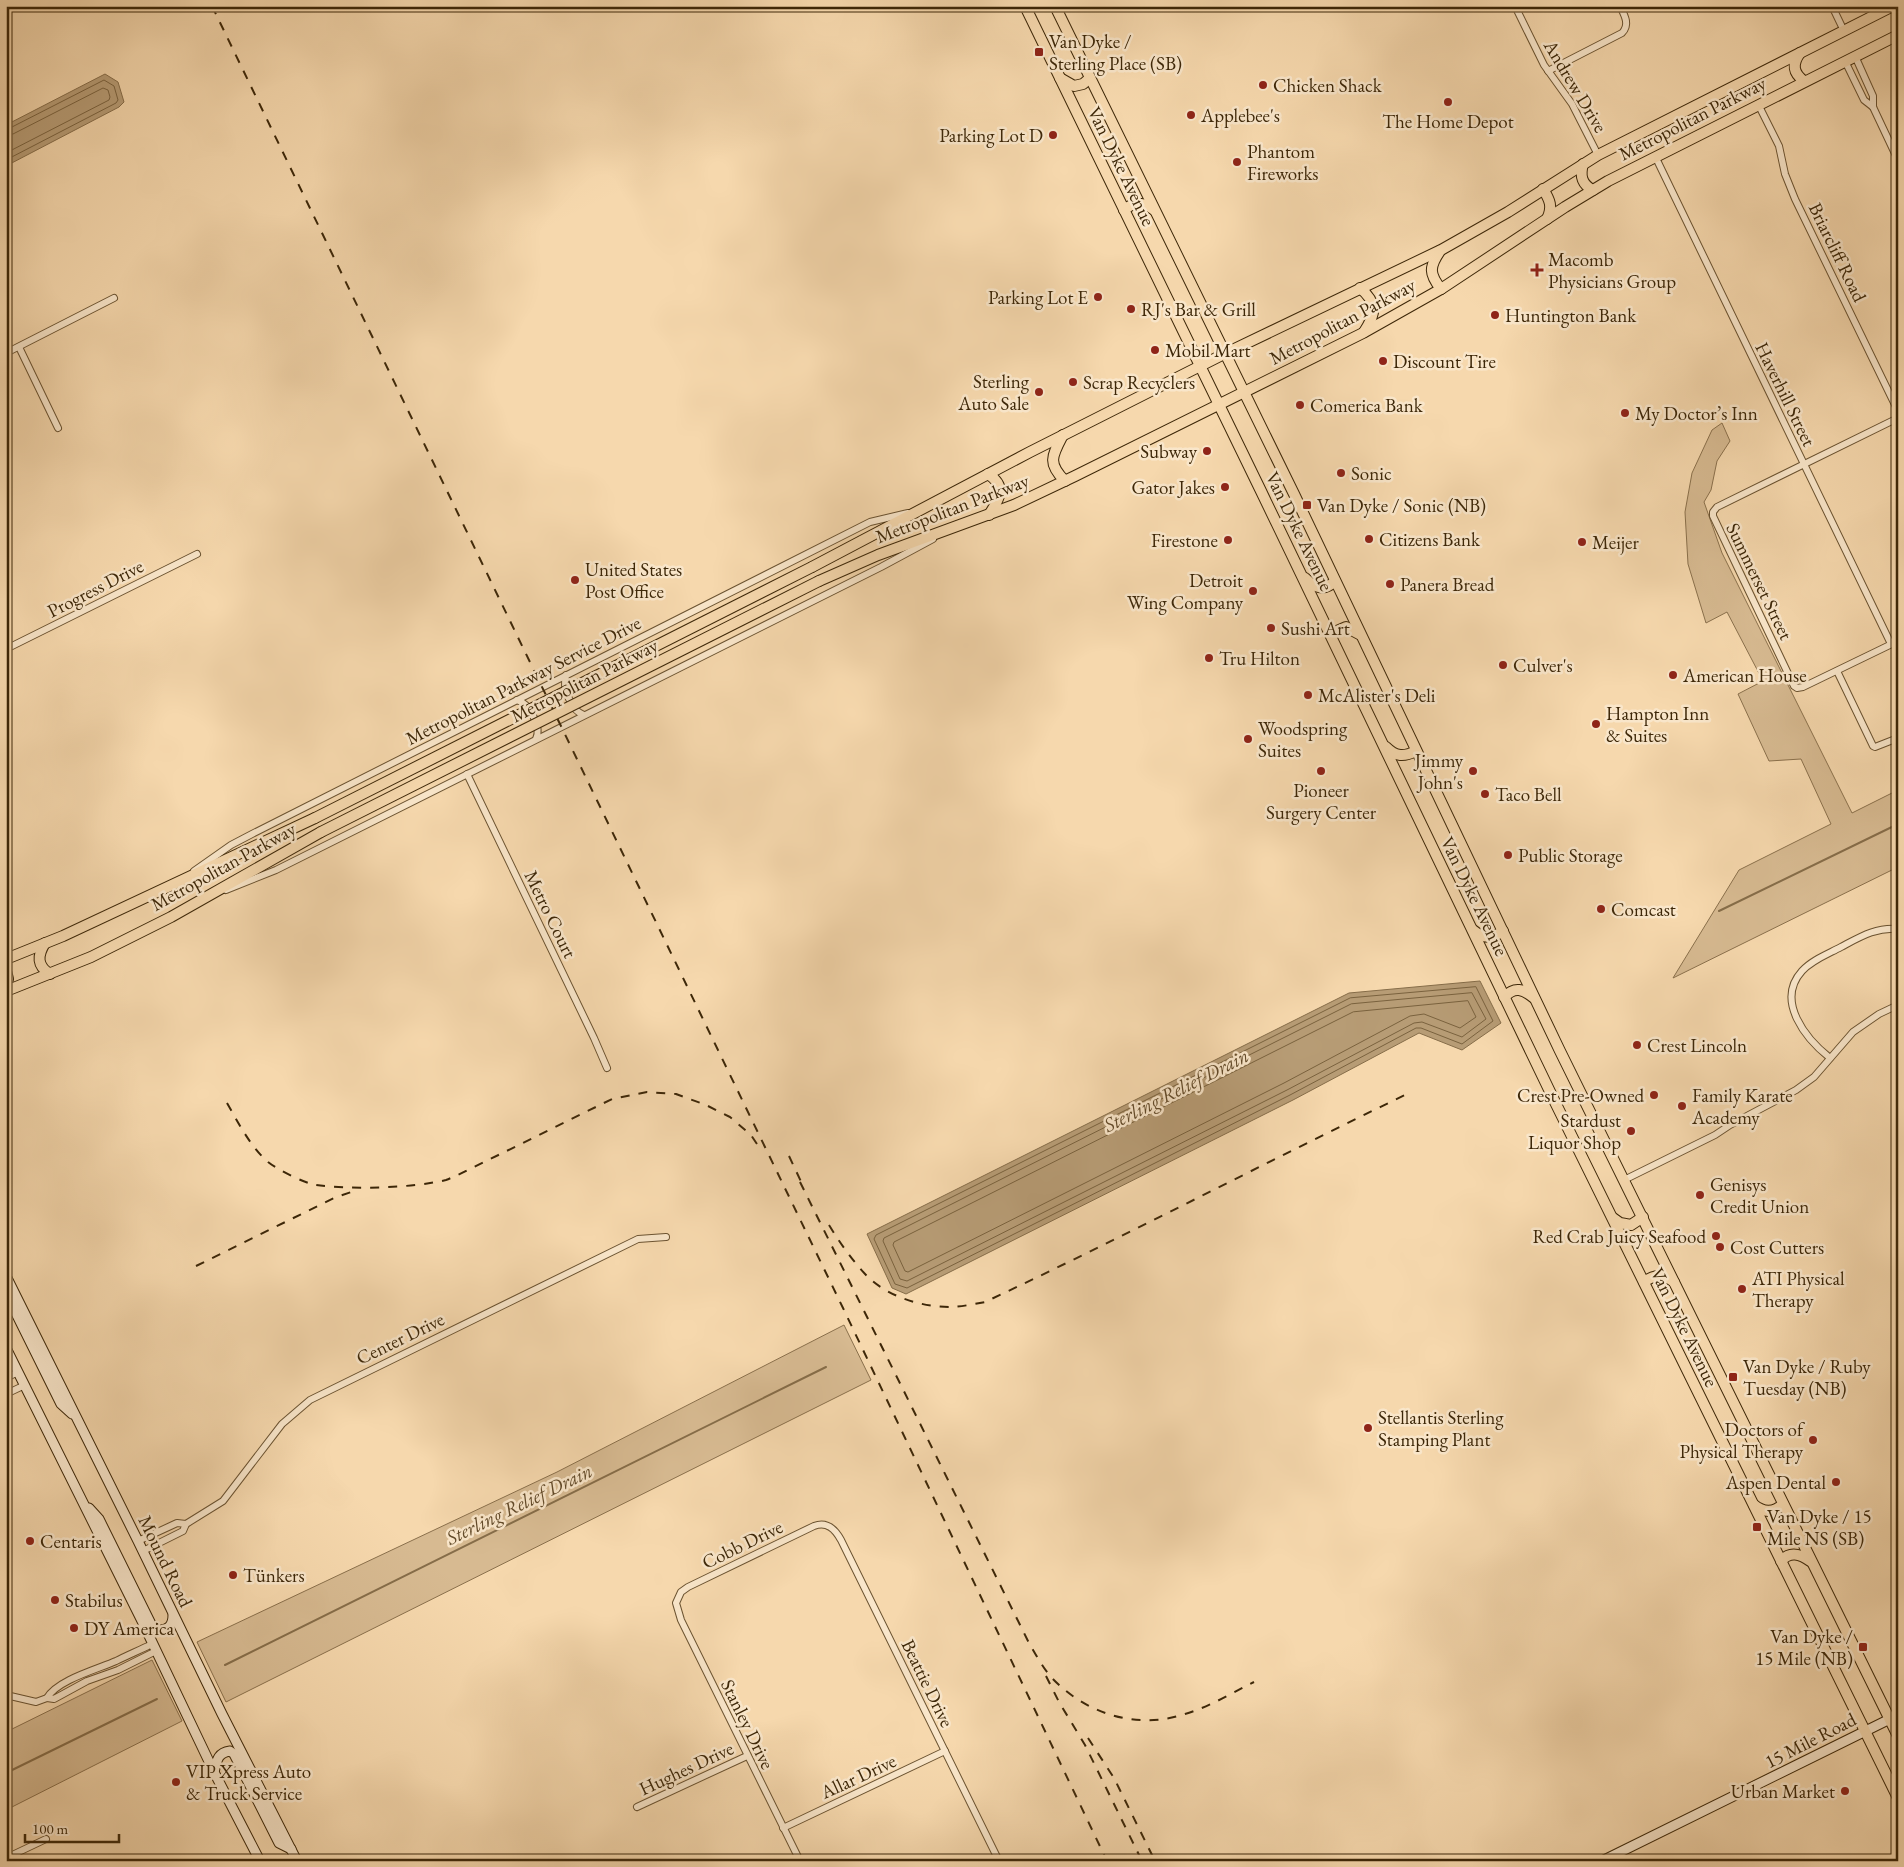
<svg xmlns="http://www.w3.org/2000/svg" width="1904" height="1867" viewBox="0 0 1904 1867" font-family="'EB Garamond',serif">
	<rect width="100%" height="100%" fill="#f6d8ad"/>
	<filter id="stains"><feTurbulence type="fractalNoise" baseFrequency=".004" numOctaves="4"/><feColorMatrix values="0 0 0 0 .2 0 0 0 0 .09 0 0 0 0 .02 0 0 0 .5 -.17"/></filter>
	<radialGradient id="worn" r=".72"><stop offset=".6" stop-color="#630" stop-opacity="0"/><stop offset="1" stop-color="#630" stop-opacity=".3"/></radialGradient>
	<g fill="#d7ba91" stroke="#8a704c">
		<path d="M1722,423L1730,441L1717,461L1711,490L1704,502L1722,553L1852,813L1898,790V867L1673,978L1739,870L1831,824L1801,759L1769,761L1738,694L1763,681L1727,612L1706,623L1688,564L1685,512L1692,473L1712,430Z"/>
		<path d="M844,1325L871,1380L226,1702L197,1642L557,1472Z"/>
		<path d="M152,1660L182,1721L6,1810V1732Z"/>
	</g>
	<g fill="#b79c75" stroke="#866d49">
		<path d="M105,74L118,82L124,102L119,107L6,166V125Z"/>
		<path d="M1480,981L1501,1023L1462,1050L1419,1033L1293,1100L906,1294L892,1288L867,1234L1349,993Z"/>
	</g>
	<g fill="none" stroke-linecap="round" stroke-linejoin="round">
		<g stroke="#7a623e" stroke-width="1">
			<path d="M6,129L10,128L104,80L114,86L118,100L116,103L6,160"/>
			<path d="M6,135L13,134L103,88L108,90L110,97L109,100L6,153"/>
			<path d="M1476,987L1493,1021L1462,1044L1421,1028H1416L1290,1095L907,1288L895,1284L874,1239L876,1235L1350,998Z"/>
			<path d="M1472,993L1486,1019L1462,1037L1422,1022L1414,1023L1287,1090L907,1281L900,1279L883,1241L884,1238L1351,1004Z"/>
			<path d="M1468,1001L1476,1017L1460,1028L1424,1014L1410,1016L1284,1083L908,1272L905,1271L893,1245L894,1242L1353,1012Z"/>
		</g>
		<g stroke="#866d49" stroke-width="2">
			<path d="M1719,911L1898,824"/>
			<path d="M225,1665L826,1367"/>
			<path d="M6,1773L157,1699"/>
		</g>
		<defs>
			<g id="minor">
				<path d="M1515,6L1544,65L1572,104L1598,155"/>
				<path d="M1832,6L1844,31"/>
				<path d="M1855,56L1873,96V107L1898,160"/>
				<path d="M1845,61L1864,100L1873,107"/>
				<path d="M1548,71L1622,33C1630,25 1625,16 1620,6"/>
				<path d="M1758,104L1779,146L1785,174L1795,199L1898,411"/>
				<path d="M1655,156L1891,644"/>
				<path d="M19,347L58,428"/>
				<path d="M6,353L114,298"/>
				<path d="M1898,418L1717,507L1713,512V516L1794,686L1797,688L1803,687L1898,641"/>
				<path d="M6,649L197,554"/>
				<path d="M1837,671L1873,746L1875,747L1898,738"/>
				<path d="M566,675C562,687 571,711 584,715"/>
				<path d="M517,700C529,703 542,727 536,739"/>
				<path d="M467,774L594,1038L607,1068"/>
				<path d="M194,871L231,845L252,834L870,522L908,513"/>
				<path d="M226,890L276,870L881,567L933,539"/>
				<path d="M1830,1058C1806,1039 1775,1001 1802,971C1812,960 1828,954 1841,947C1860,937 1876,927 1898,929"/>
				<path d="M1624,1180L1715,1135L1730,1125L1796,1090L1814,1077L1853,1032L1879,1014L1898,1005"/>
				<path d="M6,1378L18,1372"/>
				<path d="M6,1394L25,1385"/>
				<path d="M138,1541L177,1523L186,1524"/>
				<path d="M143,1551L183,1531L186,1524L223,1501L282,1424L310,1400L638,1239L666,1237"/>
				<path d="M152,1644C140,1650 128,1655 116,1661C98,1669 57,1680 47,1698L54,1699L87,1681L118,1670L156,1651"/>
				<path d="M6,1695L36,1702L47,1698"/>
				<path d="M637,1807L747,1756"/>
				<path d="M783,1828L945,1751"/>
				<path d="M6,1858L46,1839"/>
				<path d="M800,1861L681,1620L676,1603L681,1592L688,1587L814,1526C827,1521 835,1529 841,1540L999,1861"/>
			</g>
			<g id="secondary">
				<path d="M6,1276L138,1541L222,1714L297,1861"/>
				<path d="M6,1293L61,1404L72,1414"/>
				<path d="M6,1348L142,1621L214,1772L260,1861"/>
				<path d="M89,1508L99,1519L152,1626L158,1630C168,1631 173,1625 173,1615"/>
				<path d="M214,1772C217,1761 217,1753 230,1751L234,1754L279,1843L291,1849"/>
				<path d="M1602,1861L1898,1715"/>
			</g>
			<g id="primary">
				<path d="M1025,6L1260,489L1554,1100L1898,1798"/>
				<path d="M1055,6L1294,494L1560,1051L1898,1736"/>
				<path d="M1800,53C1792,64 1793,73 1804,81"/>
				<path d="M1060,78L1074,86L1083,84L1090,78"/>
				<path d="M1583,164C1580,175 1581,184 1593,190"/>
				<path d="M1543,189C1550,200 1553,207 1547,219"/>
				<path d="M1124,210C1135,201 1143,202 1154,210"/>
				<path d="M1440,251C1429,267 1429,274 1441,289"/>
				<path d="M1360,288C1378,303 1376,314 1364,332"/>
				<path d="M1063,435C1052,456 1047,463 1065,481"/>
				<path d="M988,474C1008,487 999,499 989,515"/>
				<path d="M812,567L1030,452L1224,354L1441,250L1508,212L1598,155L1893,6"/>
				<path d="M1305,578C1315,588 1324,592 1335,581"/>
				<path d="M819,581L878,555L1014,505L1075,476L1363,333L1441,289L1565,207L1608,181L1898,35"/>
				<path d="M1330,634L1346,627L1359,634"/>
				<path d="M1386,747C1396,757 1404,757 1416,751"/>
				<path d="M1473,930C1484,939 1492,939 1503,931"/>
				<path d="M45,943C37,956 37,966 50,974"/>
				<path d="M6,959L63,936L315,818"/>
				<path d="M6,971L8,979L6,985"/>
				<path d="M6,991L91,957L171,917L321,832"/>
				<path d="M1504,997C1515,986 1523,989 1534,998"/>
				<path d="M1613,1218L1620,1223L1631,1225L1643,1217"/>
				<path d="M1644,1282C1655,1274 1663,1274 1674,1282"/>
				<path d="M1754,1505C1764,1513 1774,1513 1783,1504"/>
				<path d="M1781,1561C1790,1551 1800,1554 1810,1561"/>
			</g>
		</defs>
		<use href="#minor" stroke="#6b5331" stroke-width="8"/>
		<use href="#secondary" stroke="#3d2708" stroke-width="11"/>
		<use href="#primary" stroke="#3d2708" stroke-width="12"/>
		<use href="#minor" stroke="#f9e6ca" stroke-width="6"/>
		<use href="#secondary" stroke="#f9e6ca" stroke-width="9"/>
		<use href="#primary" stroke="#f6d8ad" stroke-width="10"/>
		<g stroke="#3d2708" stroke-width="2" stroke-dasharray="9 9" stroke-linecap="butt">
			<path d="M212,6L843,1308L1107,1861"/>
			<path d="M227,1103C239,1124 250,1146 268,1162C278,1170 304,1183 316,1185C350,1190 413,1188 446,1180C454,1177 462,1173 470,1169L612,1099L647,1092L676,1094L706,1105L730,1117L751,1135L757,1144"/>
			<path d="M789,1156L804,1188"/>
			<path d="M800,1182L1029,1643C1036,1655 1043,1668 1052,1678C1086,1714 1137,1730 1185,1714C1209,1707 1232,1693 1254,1682"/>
			<path d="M829,1225C840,1243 852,1260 866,1275C887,1297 924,1308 954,1307C964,1306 975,1304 985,1302C1126,1236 1264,1163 1405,1095"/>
			<path d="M196,1266L334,1198L354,1191"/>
			<path d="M1046,1676L1059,1702L1085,1745L1142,1861"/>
			<path d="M1088,1738L1114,1778L1155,1861"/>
		</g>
		<defs>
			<g id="primary-bridge">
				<path d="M315,818L812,567"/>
				<path d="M321,832L819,581"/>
			</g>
		</defs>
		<use href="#primary-bridge" stroke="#3d2708" stroke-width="12" stroke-linecap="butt"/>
		<use href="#primary-bridge" stroke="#f6d8ad" stroke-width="10"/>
	</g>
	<g fill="#8f2418" stroke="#f9e6ca" stroke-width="2">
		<rect x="1034" y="47" width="10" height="10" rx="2.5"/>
		<circle cx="1263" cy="85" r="5"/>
		<circle cx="1448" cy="102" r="5"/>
		<circle cx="1191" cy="115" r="5"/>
		<circle cx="1053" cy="135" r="5"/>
		<circle cx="1237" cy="162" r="5"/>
		<path d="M1534.5 262.5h5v5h5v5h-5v5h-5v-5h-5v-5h5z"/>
		<circle cx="1098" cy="297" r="5"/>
		<circle cx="1131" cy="309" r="5"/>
		<circle cx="1495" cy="315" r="5"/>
		<circle cx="1155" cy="350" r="5"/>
		<circle cx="1383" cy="361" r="5"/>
		<circle cx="1073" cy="382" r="5"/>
		<circle cx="1039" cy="392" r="5"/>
		<circle cx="1300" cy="405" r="5"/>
		<circle cx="1625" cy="413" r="5"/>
		<circle cx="1207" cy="451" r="5"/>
		<circle cx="1341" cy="473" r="5"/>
		<circle cx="1225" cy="487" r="5"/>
		<rect x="1302" y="500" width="10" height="10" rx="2.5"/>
		<circle cx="1369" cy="539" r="5"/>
		<circle cx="1228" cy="540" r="5"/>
		<circle cx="1582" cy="542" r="5"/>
		<circle cx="575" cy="580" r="5"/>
		<circle cx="1390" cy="584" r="5"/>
		<circle cx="1253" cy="591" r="5"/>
		<circle cx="1271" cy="628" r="5"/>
		<circle cx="1209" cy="658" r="5"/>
		<circle cx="1503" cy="665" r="5"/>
		<circle cx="1673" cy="675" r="5"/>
		<circle cx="1308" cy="695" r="5"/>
		<circle cx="1596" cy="724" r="5"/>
		<circle cx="1248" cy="739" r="5"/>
		<circle cx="1321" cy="771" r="5"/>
		<circle cx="1473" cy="771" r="5"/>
		<circle cx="1485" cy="794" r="5"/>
		<circle cx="1508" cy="855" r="5"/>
		<circle cx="1601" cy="909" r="5"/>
		<circle cx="1637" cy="1045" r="5"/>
		<circle cx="1654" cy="1095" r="5"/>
		<circle cx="1682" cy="1106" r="5"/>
		<circle cx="1631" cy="1131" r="5"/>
		<circle cx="1700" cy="1195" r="5"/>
		<circle cx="1716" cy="1236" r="5"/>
		<circle cx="1720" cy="1247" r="5"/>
		<circle cx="1742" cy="1289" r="5"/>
		<rect x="1728" y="1372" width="10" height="10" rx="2.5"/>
		<circle cx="1368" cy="1428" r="5"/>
		<circle cx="1813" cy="1440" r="5"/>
		<circle cx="1836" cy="1482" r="5"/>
		<rect x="1752" y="1522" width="10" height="10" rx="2.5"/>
		<circle cx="30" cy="1541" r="5"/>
		<circle cx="233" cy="1575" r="5"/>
		<circle cx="55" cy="1600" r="5"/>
		<circle cx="74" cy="1628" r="5"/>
		<rect x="1858" y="1642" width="10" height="10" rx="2.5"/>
		<circle cx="176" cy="1782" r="5"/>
		<circle cx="1845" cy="1791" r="5"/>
	</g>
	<g text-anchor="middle" stroke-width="5" stroke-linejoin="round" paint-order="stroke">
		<g font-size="19" fill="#3d2708" stroke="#f9e6ca" text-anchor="start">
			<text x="1049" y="48">Van Dyke /<tspan x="1049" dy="22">Sterling Place (SB)</tspan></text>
			<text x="1273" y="92">Chicken Shack</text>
			<text x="1201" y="122">Applebee's</text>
			<text x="1448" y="128" text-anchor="middle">The Home Depot</text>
			<text x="1043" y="142" text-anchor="end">Parking Lot D</text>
			<text x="1247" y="158">Phantom<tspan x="1247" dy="22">Fireworks</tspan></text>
			<text x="1548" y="266">Macomb<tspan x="1548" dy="22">Physicians Group</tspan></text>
			<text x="1088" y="304" text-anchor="end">Parking Lot E</text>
			<text x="1141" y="316">RJ's Bar &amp; Grill</text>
			<text x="1505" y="322">Huntington Bank</text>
			<text x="1165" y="357">Mobil Mart</text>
			<text x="1393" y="368">Discount Tire</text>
			<text x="1029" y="388" text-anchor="end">Sterling<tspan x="1029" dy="22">Auto Sale</tspan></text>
			<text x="1083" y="389">Scrap Recyclers</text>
			<text x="1310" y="412">Comerica Bank</text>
			<text x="1635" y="420">My Doctor’s Inn</text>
			<text x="1197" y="458" text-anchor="end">Subway</text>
			<text x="1351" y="480">Sonic</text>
			<text x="1215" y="494" text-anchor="end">Gator Jakes</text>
			<text x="1317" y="512">Van Dyke / Sonic (NB)</text>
			<text x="1379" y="546">Citizens Bank</text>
			<text x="1218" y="547" text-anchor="end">Firestone</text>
			<text x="1592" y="549">Meijer</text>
			<text x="585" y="576">United States<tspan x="585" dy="22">Post Office</tspan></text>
			<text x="1243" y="587" text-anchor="end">Detroit<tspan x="1243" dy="22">Wing Company</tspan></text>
			<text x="1400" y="591">Panera Bread</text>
			<text x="1281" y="635">Sushi Art</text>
			<text x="1219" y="665">Tru Hilton</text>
			<text x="1513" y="672">Culver's</text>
			<text x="1683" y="682">American House</text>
			<text x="1318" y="702">McAlister's Deli</text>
			<text x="1606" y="720">Hampton Inn<tspan x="1606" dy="22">&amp; Suites</tspan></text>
			<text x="1258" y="735">Woodspring<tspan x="1258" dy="22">Suites</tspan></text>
			<text x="1463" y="767" text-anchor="end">Jimmy<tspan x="1463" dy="22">John's</tspan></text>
			<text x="1321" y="797" text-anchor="middle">Pioneer<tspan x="1321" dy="22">Surgery Center</tspan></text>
			<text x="1495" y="801">Taco Bell</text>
			<text x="1518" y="862">Public Storage</text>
			<text x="1611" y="916">Comcast</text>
			<text x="1647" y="1052">Crest Lincoln</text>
			<text x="1644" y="1102" text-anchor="end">Crest Pre-Owned</text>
			<text x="1692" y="1102">Family Karate<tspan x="1692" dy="22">Academy</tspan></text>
			<text x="1621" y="1127" text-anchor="end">Stardust<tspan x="1621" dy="22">Liquor Shop</tspan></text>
			<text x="1710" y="1191">Genisys<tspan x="1710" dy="22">Credit Union</tspan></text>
			<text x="1706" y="1243" text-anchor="end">Red Crab Juicy Seafood</text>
			<text x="1730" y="1254">Cost Cutters</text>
			<text x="1752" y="1285">ATI Physical<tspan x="1752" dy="22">Therapy</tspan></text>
			<text x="1743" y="1373">Van Dyke / Ruby<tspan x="1743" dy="22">Tuesday (NB)</tspan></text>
			<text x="1378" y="1424">Stellantis Sterling<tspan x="1378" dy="22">Stamping Plant</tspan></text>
			<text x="1803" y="1436" text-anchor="end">Doctors of<tspan x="1803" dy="22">Physical Therapy</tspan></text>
			<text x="1826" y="1489" text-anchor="end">Aspen Dental</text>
			<text x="1767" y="1523">Van Dyke / 15<tspan x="1767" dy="22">Mile NS (SB)</tspan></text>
			<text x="40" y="1548">Centaris</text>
			<text x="243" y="1582">Tünkers</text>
			<text x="65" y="1607">Stabilus</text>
			<text x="84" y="1635">DY America</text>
			<text x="1853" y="1643" text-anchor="end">Van Dyke /<tspan x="1853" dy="22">15 Mile (NB)</tspan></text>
			<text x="186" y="1778">VIP Xpress Auto<tspan x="186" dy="22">&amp; Truck Service</tspan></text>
			<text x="1835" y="1798" text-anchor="end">Urban Market</text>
		</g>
		<g font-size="19" fill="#3d2708" stroke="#f9e6ca">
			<text transform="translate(1576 86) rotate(59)" y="7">Andrew Drive</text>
			<text transform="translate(1692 118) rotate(-27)" y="7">Metropolitan Parkway</text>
			<text transform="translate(1122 166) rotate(64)" y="7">Van Dyke Avenue</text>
			<text transform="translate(1838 252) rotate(64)" y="7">Briarcliff Road</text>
			<text transform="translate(1342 321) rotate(-28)" y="7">Metropolitan Parkway</text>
			<text transform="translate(1786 394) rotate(64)" y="7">Haverhill Street</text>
			<text transform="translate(952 508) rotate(-21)" y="7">Metropolitan Parkway</text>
			<text transform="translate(1300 531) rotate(64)" y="7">Van Dyke Avenue</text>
			<text transform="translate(1760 581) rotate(64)" y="7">Summerset Street</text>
			<text transform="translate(95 588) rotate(-27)" y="7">Progress Drive</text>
			<text transform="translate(523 680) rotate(-27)" y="7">Metropolitan Parkway Service Drive</text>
			<text transform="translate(584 680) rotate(-27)" y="7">Metropolitan Parkway</text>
			<text transform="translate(223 866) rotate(-29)" y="7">Metropolitan Parkway</text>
			<text transform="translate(1475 896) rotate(64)" y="7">Van Dyke Avenue</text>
			<text transform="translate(551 914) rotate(64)" y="7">Metro Court</text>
			<text transform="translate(1685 1327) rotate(64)" y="7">Van Dyke Avenue</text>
			<text transform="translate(400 1338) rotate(-26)" y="7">Center Drive</text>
			<text transform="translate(742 1544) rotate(-26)" y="7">Cobb Drive</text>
			<text transform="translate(166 1561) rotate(64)" y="7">Mound Road</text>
			<text transform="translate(928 1683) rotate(64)" y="7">Beattie Drive</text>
			<text transform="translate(748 1724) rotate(64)" y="7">Stanley Drive</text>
			<text transform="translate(1810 1740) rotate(-27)" y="7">15 Mile Road</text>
			<text transform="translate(686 1768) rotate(-25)" y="7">Hughes Drive</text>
			<text transform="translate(858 1776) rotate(-25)" y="7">Allar Drive</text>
		</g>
		<g font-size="20" font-style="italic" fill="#624a29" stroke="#f9e6ca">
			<text transform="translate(1176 1090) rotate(-27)" y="7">Sterling Relief Drain</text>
			<text transform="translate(519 1504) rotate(-26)" y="7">Sterling Relief Drain</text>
		</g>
	</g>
	<rect width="1904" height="1867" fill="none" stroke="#f6d8ad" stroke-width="25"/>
	<rect x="8" y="8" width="1889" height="1852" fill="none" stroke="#3d2708" stroke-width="2.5"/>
	<rect x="12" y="12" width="1879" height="1842" fill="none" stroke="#3d2708"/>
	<path d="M25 1834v8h94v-8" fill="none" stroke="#3d2708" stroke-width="2.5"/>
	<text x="32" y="1834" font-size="15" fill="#3d2708" stroke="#f9e6ca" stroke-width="4" paint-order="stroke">100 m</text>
	<rect width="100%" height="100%" filter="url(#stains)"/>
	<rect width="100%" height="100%" fill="url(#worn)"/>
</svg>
